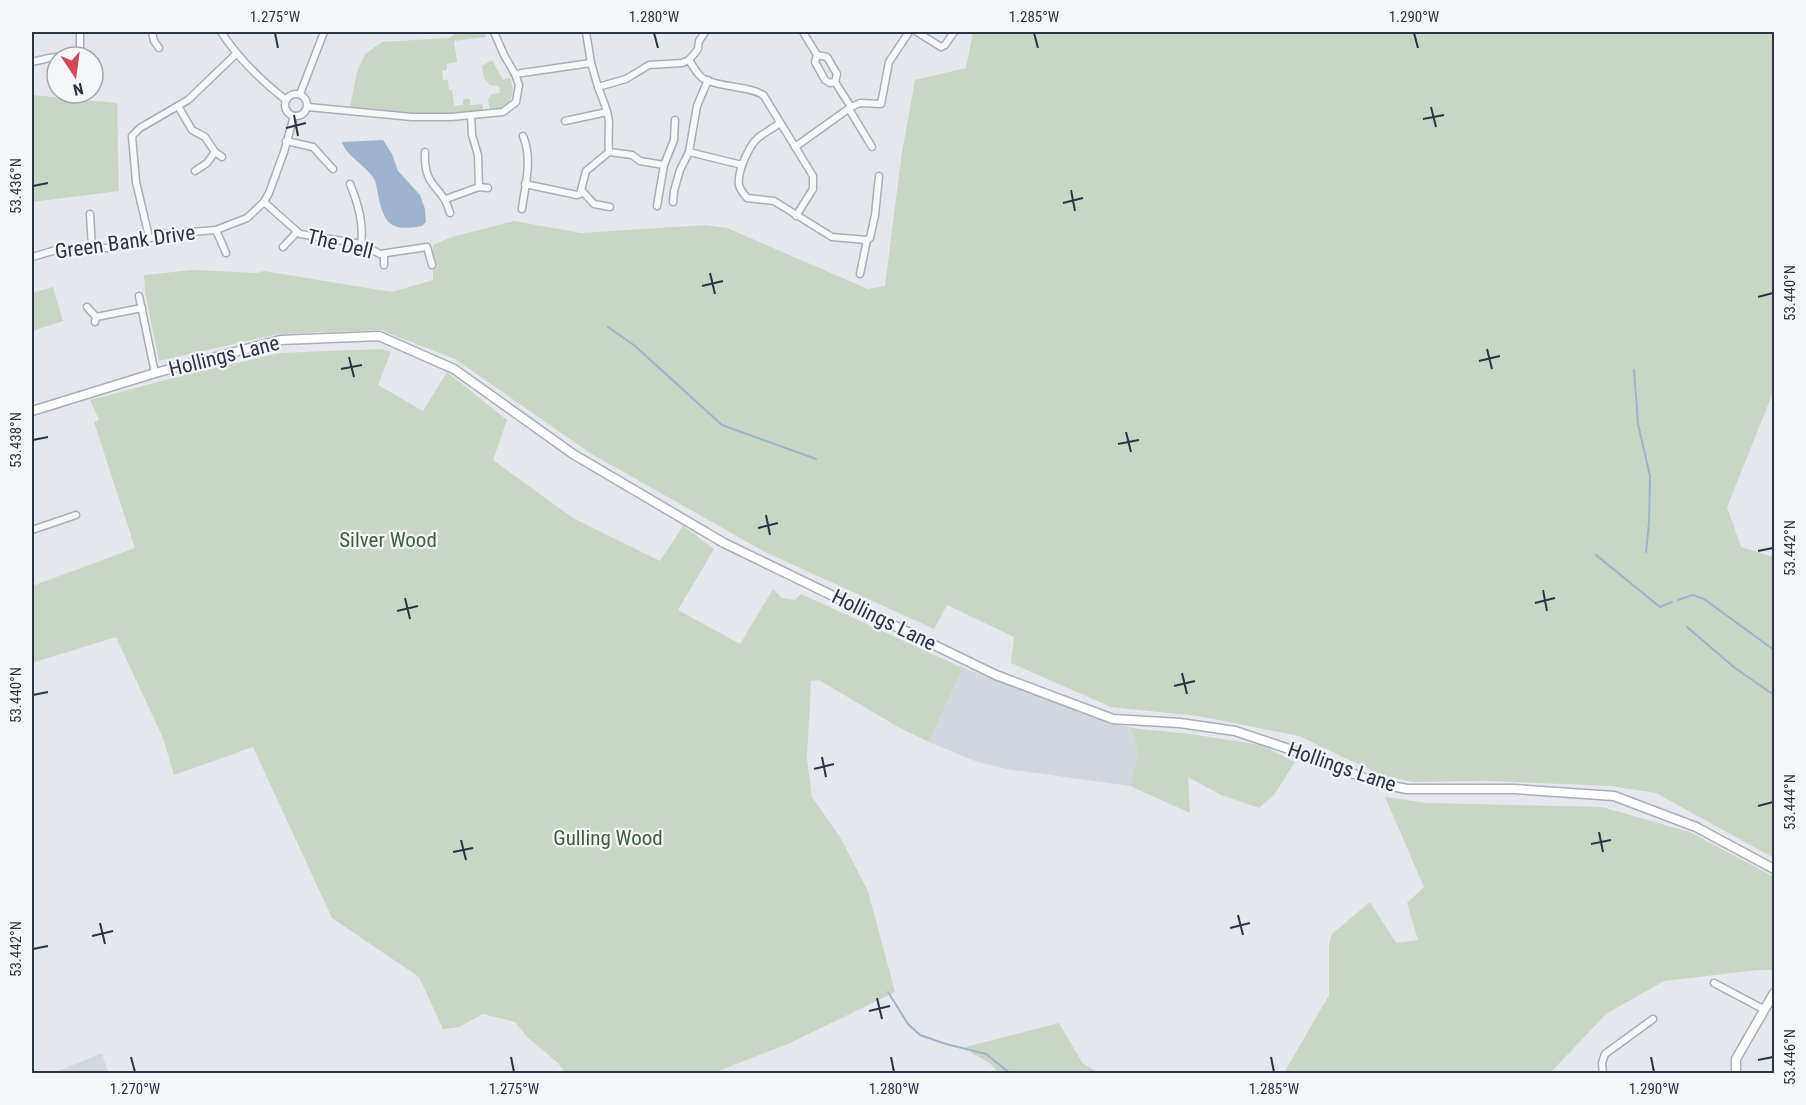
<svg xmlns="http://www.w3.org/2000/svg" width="1806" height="1105" viewBox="0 0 1806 1105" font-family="'Roboto Condensed',sans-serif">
	<rect width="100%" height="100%" fill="#e4e7ec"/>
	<g fill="#d2d6de">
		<path d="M963,668L1131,728L1138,754L1130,786L1006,769L975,761L929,742Z"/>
		<path d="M102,1053L108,1073H54Z"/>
	</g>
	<g fill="#c9d6c5">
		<path d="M453,32H485L486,37L454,41L457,62L447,64V70L442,71L443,80H448L449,90H452L454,106L463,105V99H470V105L483,104L482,114L451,117L349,111L357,72L365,54L382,42L448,38L454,35Z"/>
		<path d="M973,32H1774V390L1727,507L1741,547L1774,557V858L1656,793L1611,786L1487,781L1413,782L1381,775L1299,736L1198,716L1111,707L1011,663L1014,637L947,605L934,629L765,552L590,453L455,359L380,330L278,334L159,361L145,293L144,275L193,270L257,273L264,271L392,292L433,280V245L452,237L514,221L581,233L705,225L727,228L868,289L885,286L902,152L915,80L966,68Z"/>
		<path d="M492,60L503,80L510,78C516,92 511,101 503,112H490L488,99L492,94L500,93L499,86L490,85L484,78L482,66Z"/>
		<path d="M32,95L117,103L119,191L32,202Z"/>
		<path d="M53,287L63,321L32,331V293Z"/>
		<path d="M381,349L391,352L378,385L423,411L447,372L507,420L493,460L573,518L660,561L683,526L714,549L678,610L740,644L773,589L782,598L795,600L801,594L963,668L929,742L898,727L819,680L811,681L807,758L812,797L840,837L868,891L895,992L788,1044L713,1073H565L558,1063L527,1037L515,1022L483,1014L459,1027L443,1029L419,977L332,918L253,747L174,775L163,738L116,637L32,663V586L135,548L94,422L99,420L90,400L184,375L280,353Z"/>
		<path d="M1131,728L1191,734L1260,745L1295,762L1274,795L1259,808L1221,795L1188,777L1190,813L1130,786L1138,754Z"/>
		<path d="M1385,797L1427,803L1602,807L1690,832L1774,877V970H1758L1664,981L1606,1014L1550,1073H1284L1329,995V944L1332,934L1370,902L1396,943L1418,940L1407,903L1424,887Z"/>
		<path d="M1059,1023L1083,1064L1100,1073H998C989,1057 973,1058 966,1047Z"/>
	</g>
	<path fill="#9fb4cc" d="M383,140L392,154L398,171L420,195L425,209L426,222L422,226C391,232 384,224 378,195C377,189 376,182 373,177C363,163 348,158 342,142Z"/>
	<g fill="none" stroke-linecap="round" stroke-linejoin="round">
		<g stroke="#9fb4cc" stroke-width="2">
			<path d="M608,327L635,346L722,425L816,459"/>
			<path d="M1634,370L1638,424L1650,476L1649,523L1646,552"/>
			<path d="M1596,555L1660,607L1672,602"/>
			<path d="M1678,600L1693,595L1704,599L1774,650"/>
			<path d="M1687,627L1735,668L1774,695"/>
			<path d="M888,992L908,1024L920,1035L946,1044L986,1054L1011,1074"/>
		</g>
		<defs>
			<g id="street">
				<path d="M80,32V56"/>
				<path d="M152,32L154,41L159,48"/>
				<path d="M221,32C239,59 260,80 286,100"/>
				<path d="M494,32L504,55L515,74L591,63"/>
				<path d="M586,32L591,63L598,87L626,79L649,65L682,63L689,60L698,49L699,41L705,32"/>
				<path d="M803,32L817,55L827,57L837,74L835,82L851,107"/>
				<path d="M917,32L941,47L945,45L954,32"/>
				<path d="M817,55L815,62L825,80L830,83L835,82"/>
				<path d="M689,60C693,66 698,76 704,79C720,88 753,86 764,96L813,176V189L796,216"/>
				<path d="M32,62L49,58L80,54"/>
				<circle cx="296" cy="105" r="11"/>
				<path d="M300,94L324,32"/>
				<path d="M178,106L192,130L205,137L215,152L222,157"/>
				<path d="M308,107L412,117H451L503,112L516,102L519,85L515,74"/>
				<path d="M849,109L872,147"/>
				<path d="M471,116L472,135L478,155L479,187"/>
				<path d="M565,121L607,112"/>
				<path d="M780,123C773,128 766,132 759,137C749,145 737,172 739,185C740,190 744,194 747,198L774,201L832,237L867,240L870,238L875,215L879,176"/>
				<path d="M286,141L313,147L333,169"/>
				<path d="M795,147L851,107L860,103L881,104L889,62L909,32"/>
				<path d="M425,152C423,189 443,185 450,213"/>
				<path d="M609,152L632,155L640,161L664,165L674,140L675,120"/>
				<path d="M689,152L742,165"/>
				<path d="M195,171L207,163L215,152"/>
				<path d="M350,184C358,203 364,224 361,244"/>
				<path d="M525,184L577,195L580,194L586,171L609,152C608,141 609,132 609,122C608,110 602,98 598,87"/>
				<path d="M582,191L594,204L610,207"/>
				<path d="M446,199L479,187L488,188"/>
				<path d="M264,202L300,234L361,244L380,254L427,247L432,265"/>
				<path d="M673,202L674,191L680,170L689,152L697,106L708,80"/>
				<path d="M657,206L664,165"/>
				<path d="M522,209C525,185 533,160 523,136"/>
				<path d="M90,214L92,248"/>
				<path d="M216,230L226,253"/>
				<path d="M149,237L136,182L132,136L140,128L188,100L236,54"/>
				<path d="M283,247L297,232"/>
				<path d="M32,257L63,248H112L166,234L216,230L247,218L264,202L269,193L284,152L294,116"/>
				<path d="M384,265V254"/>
				<path d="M860,274L867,240"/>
				<path d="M139,296L155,373"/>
				<path d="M87,307L96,317L95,322"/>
				<path d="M96,317L142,308"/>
				<path d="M32,530L76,515"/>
				<path d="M1714,983L1765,1010"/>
				<path d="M1603,1074L1602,1063L1605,1054L1653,1019"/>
			</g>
			<g id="secondary">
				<path d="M32,411L155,373L280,340L379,336L454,369L573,454L724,543L996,675L1113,719L1180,723L1235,731L1301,753L1377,783L1407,789H1514L1614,796L1696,827L1774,869"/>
				<path d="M1736,1074V1059L1774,993"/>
			</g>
		</defs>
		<use href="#street" stroke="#a9aeb7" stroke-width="9"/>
		<use href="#secondary" stroke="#a9aeb7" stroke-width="11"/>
		<use href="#street" stroke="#f7f8fa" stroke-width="6"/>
		<use href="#secondary" stroke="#fff" stroke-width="8"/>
	</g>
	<path fill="none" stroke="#2b3445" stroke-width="2" d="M275,33L278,48M654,33L658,48M1034,33L1038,48M1414,33L1418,48M1431,107L1436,127M294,115L298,136M1423,119L1444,115M286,128L306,123M33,186L48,183M1071,190L1075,211M1063,203L1083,198M710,273L715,294M702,286L723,281M1758,297L1773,293M1487,349L1492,369M349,357L354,377M1479,361L1500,356M341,369L362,365M1126,432L1131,452M33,440L48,437M1118,444L1139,440M766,515L770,535M758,528L778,523M1758,551L1773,548M1543,590L1547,611M405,598L410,619M1535,603L1555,598M397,611L418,606M1182,673L1187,694M1174,686L1195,681M33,695L48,692M822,757L826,777M814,769L834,764M1758,806L1773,802M1599,832L1603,852M461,840L466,860M1591,844L1611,840M453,852L473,848M1238,915L1243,935M100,923L105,944M1230,928L1250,923M92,936L113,931M33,949L48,946M877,998L882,1019M869,1011L890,1006M131,1057L135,1072M511,1057L514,1072M891,1057L894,1072M1271,1057L1274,1072M1651,1057L1654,1072M1758,1060L1773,1057"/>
	<g text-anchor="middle" stroke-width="4.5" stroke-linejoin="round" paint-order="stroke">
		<g font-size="21" fill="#2b3445" stroke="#f4f6f9">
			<text transform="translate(125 242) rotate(-8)" y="7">Green Bank Drive</text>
			<text transform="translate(340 244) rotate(14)" y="7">The Dell</text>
			<text transform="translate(224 356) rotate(-14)" y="7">Hollings Lane</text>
			<text transform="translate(884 620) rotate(26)" y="7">Hollings Lane</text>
			<text transform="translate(1342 767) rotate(19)" y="7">Hollings Lane</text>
		</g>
		<g font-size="21" fill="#3f6138" stroke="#f4f6f9">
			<text x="388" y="547">Silver Wood</text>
			<text x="608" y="845">Gulling Wood</text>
		</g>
	</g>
	<rect width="1806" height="1105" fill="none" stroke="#f4f6f9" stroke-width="66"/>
	<g transform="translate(75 75) rotate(167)"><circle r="28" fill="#f4f6f9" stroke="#a4a8b1" stroke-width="1.5"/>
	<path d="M0-4.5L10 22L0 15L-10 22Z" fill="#d1495b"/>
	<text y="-9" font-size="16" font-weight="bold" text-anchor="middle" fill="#2b3445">N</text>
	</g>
	<rect x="33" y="33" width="1740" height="1039" fill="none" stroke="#2b3445" stroke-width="2"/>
	<g font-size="15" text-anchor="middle" fill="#2b3445">
		<text x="275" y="22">1.275°W</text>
		<text x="654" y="22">1.280°W</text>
		<text x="1034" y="22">1.285°W</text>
		<text x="1414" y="22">1.290°W</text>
		<text transform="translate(16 186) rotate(-90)" y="5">53.436°N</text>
		<text transform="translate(1790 293) rotate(-90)" y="5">53.440°N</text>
		<text transform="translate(16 440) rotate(-90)" y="5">53.438°N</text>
		<text transform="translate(1790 548) rotate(-90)" y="5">53.442°N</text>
		<text transform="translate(16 695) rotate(-90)" y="5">53.440°N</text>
		<text transform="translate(1790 802) rotate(-90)" y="5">53.444°N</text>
		<text transform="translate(16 949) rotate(-90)" y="5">53.442°N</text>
		<text transform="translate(1790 1057) rotate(-90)" y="5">53.446°N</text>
		<text x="135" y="1094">1.270°W</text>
		<text x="514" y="1094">1.275°W</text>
		<text x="894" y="1094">1.280°W</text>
		<text x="1274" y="1094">1.285°W</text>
		<text x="1654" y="1094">1.290°W</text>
	</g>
</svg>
